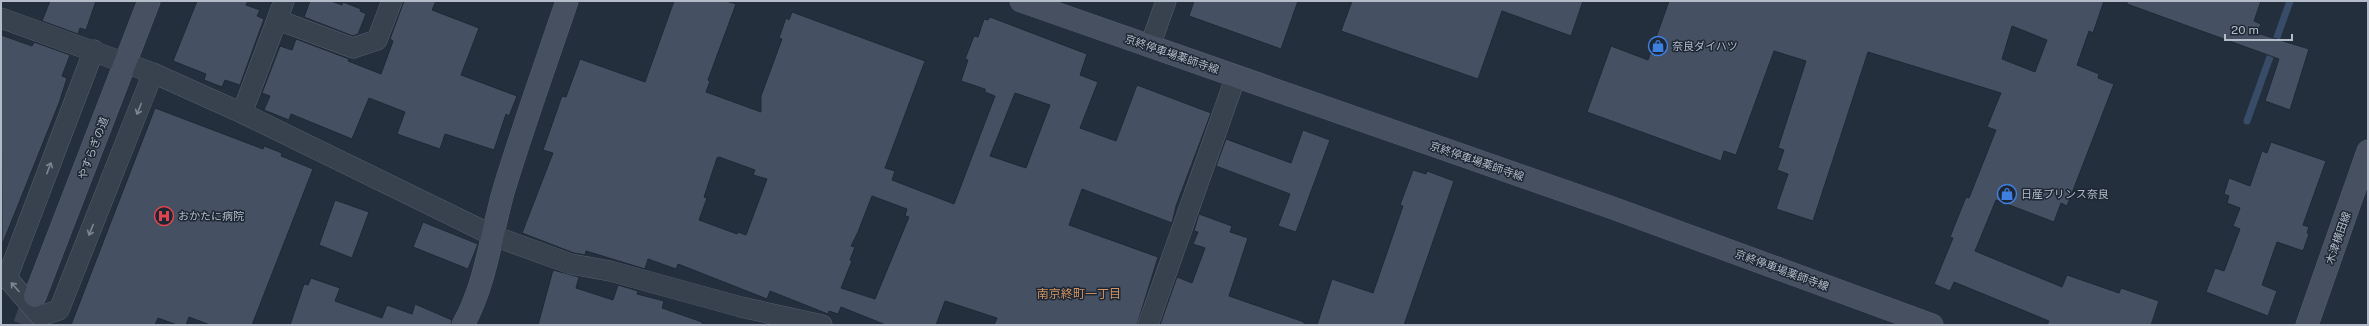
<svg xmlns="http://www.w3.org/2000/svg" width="2369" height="326" viewBox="0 0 2369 326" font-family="'Public Sans','Noto Sans JP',sans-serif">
	<rect width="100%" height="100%" fill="#242f3e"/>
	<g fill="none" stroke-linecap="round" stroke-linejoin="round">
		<path stroke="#394c67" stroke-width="7" d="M2247,121L2290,1"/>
	</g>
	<g fill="#455162" stroke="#1f2835" fill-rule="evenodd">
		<path d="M50,1H96L86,30L80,28L78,34L42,21Z"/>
		<path d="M197,1H248L246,5L260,10L257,16L264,19L240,85L225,80L222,87L204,80L206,74L173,61Z"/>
		<path d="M310,1H331L342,5L343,2L361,9L360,11L366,14L358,34L353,36L304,17Z"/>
		<path d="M404,1H436L432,10L479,28L461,75L517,96L509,116L506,114L494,150L445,134L440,149L397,134L405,112L369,98L352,139L291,114L289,120L264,110L270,96L262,93L280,46L292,50L296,39L349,59L348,61L381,74L393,41L390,39Z"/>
		<path d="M674,1H726L736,4L708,80L710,81L706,92L761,112V96L782,39L779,38L786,18L789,20L792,12L925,61L885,168L895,171L892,180L954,204L995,96L985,92V89L961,81L968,60L965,59L974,36L978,37L984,19L988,20L990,17L1087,54L1080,75L1098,82L1080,128L1116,141L1137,85L1211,113L1176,206L1172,223L1082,189L1069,225L1158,257L1137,325H994L997,318L945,301L936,325H886L841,307L838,314L829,311L828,314L770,291L767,299L678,264L676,269L648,259L645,269L586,251L585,255L574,253L522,233L553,153L543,150L562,96L566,97L580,59L645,82ZM1015,93L1050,105L1026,168L990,156ZM719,157L755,170L753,175L767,179L746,235L738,232L737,234L699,220L707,198L704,197L717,158ZM872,196L907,209L905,216L909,217L875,299L841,288L852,261L850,260L855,247L851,246L858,232Z"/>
		<path d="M1194,1H1298L1281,49L1189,16Z"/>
		<path d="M1352,1H1583L1571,36L1502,11L1478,79L1341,31Z"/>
		<path d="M1669,1H2104L2093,33L2089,31L2077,65L2099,74L2098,78L2114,84L2067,206L2061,203L2054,222L1996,200L1975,251L2062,287L2067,275L2119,293L2121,288L2159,301L2151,325H2047L2049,321L1954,282L1950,291L1934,284L1953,238L1950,237L1966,197L1969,198L1996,130L1987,127L2001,93L1868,52L1813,221L1776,209L1788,174L1777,170L1784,150L1778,148L1806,61L1774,51L1736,155L1724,151L1721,161L1587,112L1611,46L1648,60ZM2012,26L2047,40L2035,72L2002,59Z"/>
		<path d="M2127,1H2261L2254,21L2261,24L2257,33L2309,49L2290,110L2265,101L2279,59L2127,4Z"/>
		<path d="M1,35L32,46L34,42L70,55L62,76L67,78L59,103L2,245Z"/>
		<path d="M155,108L263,149L264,146L282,153L281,156L313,169L252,325H210L189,317L186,325H177L158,318L155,325H71Z"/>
		<path d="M1303,130L1330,140L1296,232L1278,226L1290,194L1216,166L1226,139L1291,163Z"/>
		<path d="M2271,142L2326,161L2303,225L2309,227L2307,233L2309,234L2303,251L2277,242L2262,285L2277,291L2268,316L2206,292L2215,268L2224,271L2240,229L2233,226L2240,208L2227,203L2229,196L2224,194L2229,178L2250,186L2262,151L2267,153Z"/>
		<path d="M1413,170L1426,174L1427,171L1454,181L1404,325H1317L1332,279L1373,293L1403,206L1400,205Z"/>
		<path d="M335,200L369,212L352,258L319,245Z"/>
		<path d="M1199,214L1232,226L1230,232L1248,238L1229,296L1304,322V325H1160L1177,277L1192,283L1205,248L1193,244L1198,232L1194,231Z"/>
		<path d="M423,222L478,244L468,269L413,247Z"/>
		<path d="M553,270L579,277L576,288L613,300L618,285L638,291L637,294L664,301L662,308L702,322V325H538Z"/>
		<path d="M311,278L340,288L335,301L382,318L387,305L412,314L415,304L452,320L451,325H290L304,284L308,285Z"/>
	</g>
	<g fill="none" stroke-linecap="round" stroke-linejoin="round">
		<path stroke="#3a4453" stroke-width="22" stroke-dasharray="22 11" stroke-linecap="butt" d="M24,325L35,296"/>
		<defs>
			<g id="street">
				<path d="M1,18L153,73L242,113L494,236L571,264L610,271L741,307L822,325"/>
				<path d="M278,20L353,48L377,40L392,1"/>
				<path d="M1150,46L1166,1"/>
				<path d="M94,50L7,278L40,316L59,310L153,73"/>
				<path d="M242,113L284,1"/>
				<path d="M1148,325L1236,76"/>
			</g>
			<g id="secondary">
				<path d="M1021,1L1610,207L1932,325"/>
				<path d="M35,296L149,1"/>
				<path d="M463,325C487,282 491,232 505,186C524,124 546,63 567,1"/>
				<path d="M2307,325L2368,151"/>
			</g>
		</defs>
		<use href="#street" stroke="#565f6c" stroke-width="21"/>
		<use href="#secondary" stroke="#565f6c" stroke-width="23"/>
		<use href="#street" stroke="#38414e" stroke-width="20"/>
		<use href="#secondary" stroke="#465061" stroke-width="22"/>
	</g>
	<defs><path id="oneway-shaft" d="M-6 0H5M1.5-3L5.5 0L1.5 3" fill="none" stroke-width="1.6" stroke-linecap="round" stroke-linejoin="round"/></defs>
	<g stroke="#7c8592">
		<use href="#oneway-shaft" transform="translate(139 109) rotate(112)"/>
		<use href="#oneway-shaft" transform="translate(49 168) rotate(-69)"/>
		<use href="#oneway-shaft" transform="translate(91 230) rotate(112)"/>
		<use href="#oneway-shaft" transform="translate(15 287) rotate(-132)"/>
	</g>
	<defs>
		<symbol id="shop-ring" viewBox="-11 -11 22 22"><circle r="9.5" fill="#1d2633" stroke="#3f7fe0" stroke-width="1.5"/><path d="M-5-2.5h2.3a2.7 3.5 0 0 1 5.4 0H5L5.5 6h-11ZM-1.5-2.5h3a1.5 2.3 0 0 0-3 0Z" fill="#3f7fe0"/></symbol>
		<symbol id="hospital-ring" viewBox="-11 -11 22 22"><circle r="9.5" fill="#1d2633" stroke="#e0444e" stroke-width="1.5"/><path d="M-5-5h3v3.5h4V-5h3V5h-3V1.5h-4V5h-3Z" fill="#e0444e"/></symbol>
	</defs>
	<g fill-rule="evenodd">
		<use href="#shop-ring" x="1647" y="35" width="22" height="22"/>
		<use href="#shop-ring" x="1996" y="183" width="22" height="22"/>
		<use href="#hospital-ring" x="153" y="205" width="22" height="22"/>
	</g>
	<g text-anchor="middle" stroke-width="3" stroke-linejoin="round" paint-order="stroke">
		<g font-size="11" fill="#b4bcc9" stroke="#1d2633" text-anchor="start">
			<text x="1672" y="50">奈良ダイハツ</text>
			<text x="2021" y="198">日産プリンス奈良</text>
			<text x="178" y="220">おかたに病院</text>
		</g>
		<g font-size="11" fill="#b4bcc9" stroke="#1d2633">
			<text transform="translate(1172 54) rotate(19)" y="4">京終停車場薬師寺線</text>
			<text transform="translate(93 148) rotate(-69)" y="4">やすらぎの道</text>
			<text transform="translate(1477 161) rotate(19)" y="4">京終停車場薬師寺線</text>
			<text transform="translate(2338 238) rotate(-71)" y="4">木津横田線</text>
			<text transform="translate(1782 270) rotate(20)" y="4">京終停車場薬師寺線</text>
		</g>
		<g font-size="12" fill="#d59563" stroke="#1d2633">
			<text x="1079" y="298">南京終町一丁目</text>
		</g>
	</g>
	<rect width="2369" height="326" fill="none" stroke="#b4bcc9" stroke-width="4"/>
	<path d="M2225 34v6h67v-6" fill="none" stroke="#b4bcc9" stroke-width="2"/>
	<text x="2231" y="34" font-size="12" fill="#b4bcc9" stroke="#1d2633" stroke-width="3" paint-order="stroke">20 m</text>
</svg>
